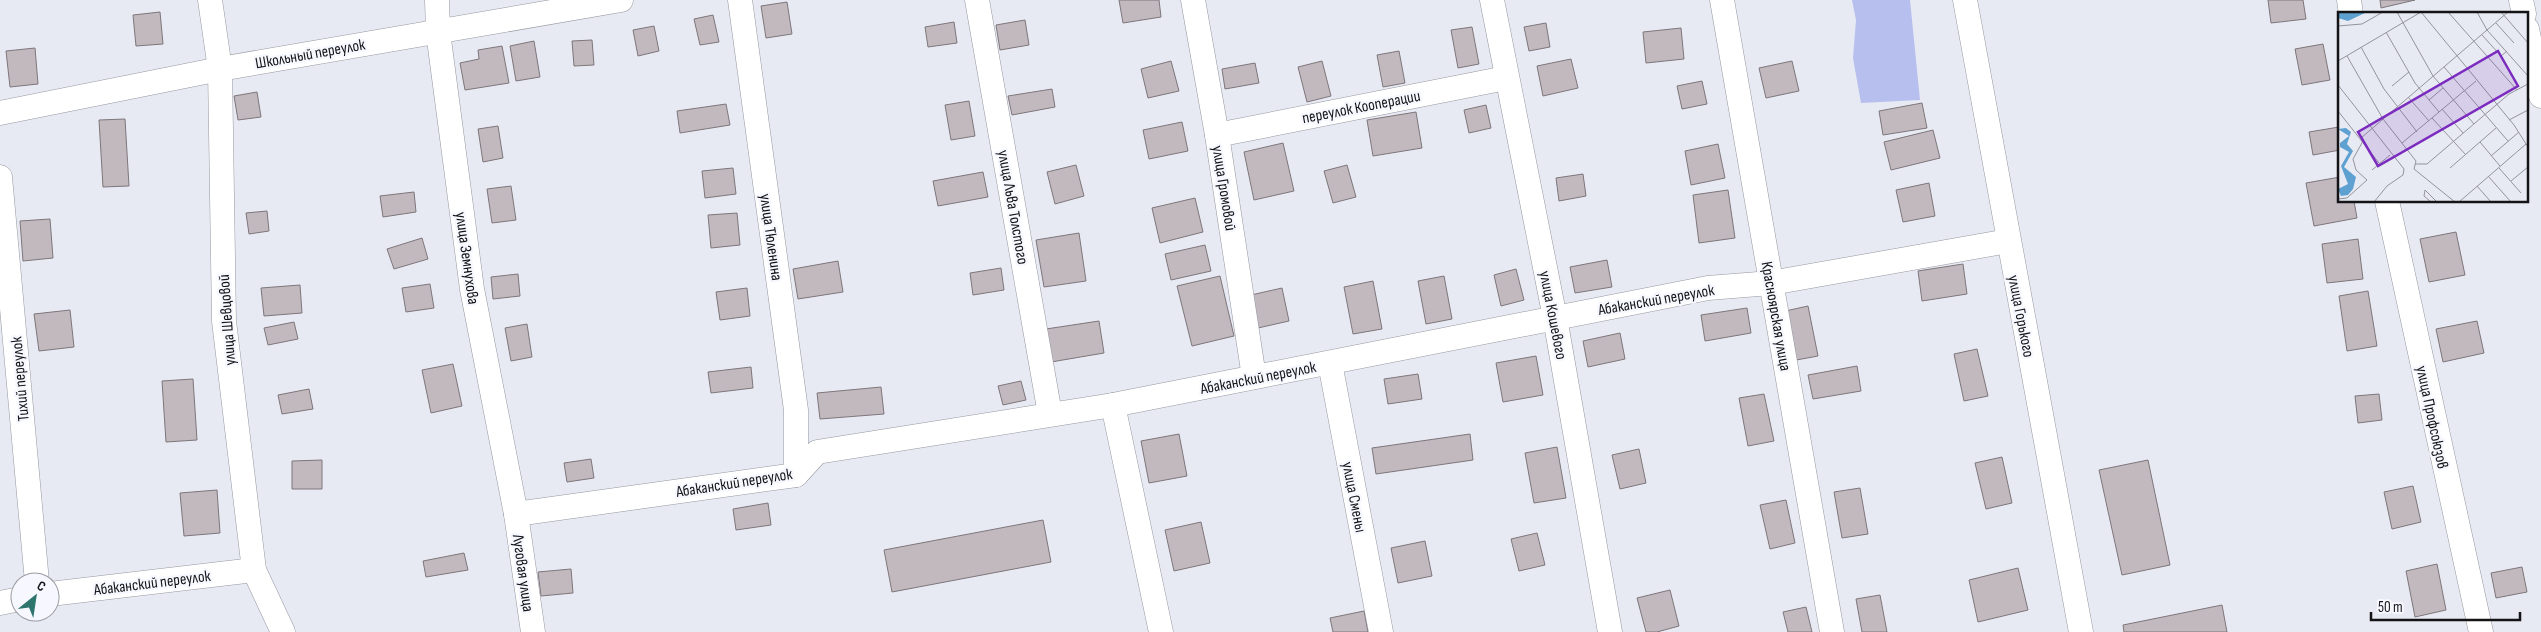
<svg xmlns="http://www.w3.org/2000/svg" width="2541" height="632" viewBox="0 0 2541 632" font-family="'Sofia Sans Condensed',sans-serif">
	<rect width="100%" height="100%" fill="#e8eaf3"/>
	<path fill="#b6bfee" d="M1852,0H1910L1920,100L1861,103L1853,58L1856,20Z"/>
	<g fill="#c2b9bf" stroke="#7d767b">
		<path d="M1119,0H1159L1161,17L1123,23Z"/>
		<path d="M2268,0H2303L2306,19L2271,23Z"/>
		<path d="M2380,0H2415L2381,8Z"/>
		<path d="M787,2L792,34L766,38L761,6Z"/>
		<path d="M160,12L163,44L136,46L133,15Z"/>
		<path d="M713,15L719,42L700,45L694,19Z"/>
		<path d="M1025,20L1029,45L1000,50L996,25Z"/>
		<path d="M954,22L957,43L928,47L925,27Z"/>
		<path d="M1546,23L1550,47L1529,51L1524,27Z"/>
		<path d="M654,26L659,51L638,56L633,30Z"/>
		<path d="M1472,27L1479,64L1458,68L1451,30Z"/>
		<path d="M1681,28L1684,59L1646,63L1643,32Z"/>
		<path d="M592,40L594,65L574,66L572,41Z"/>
		<path d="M534,41L540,77L516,81L510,46Z"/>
		<path d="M2323,44L2330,80L2302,85L2295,49Z"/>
		<path d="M502,46L509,83L465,90L460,63L479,59L478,50Z"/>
		<path d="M35,48L38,84L10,87L6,51Z"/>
		<path d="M1399,51L1405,83L1383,87L1377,55Z"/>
		<path d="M1571,59L1578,88L1543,96L1537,66Z"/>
		<path d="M1171,61L1179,91L1148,98L1141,69Z"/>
		<path d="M1322,61L1331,96L1307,102L1298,67Z"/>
		<path d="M1792,61L1799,91L1766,98L1759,68Z"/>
		<path d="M1255,63L1259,83L1225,89L1222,69Z"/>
		<path d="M1702,81L1707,104L1682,109L1677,86Z"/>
		<path d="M1052,89L1055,107L1012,115L1008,96Z"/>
		<path d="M257,92L261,117L238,120L234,96Z"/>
		<path d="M969,101L975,136L951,140L945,105Z"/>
		<path d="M1922,103L1927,128L1883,135L1879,111Z"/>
		<path d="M726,104L730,125L680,133L677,111Z"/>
		<path d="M1486,105L1491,128L1469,133L1464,110Z"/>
		<path d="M1416,112L1422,148L1373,156L1367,120Z"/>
		<path d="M125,119L129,186L103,187L99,120Z"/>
		<path d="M1182,122L1188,151L1149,159L1143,130Z"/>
		<path d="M498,126L503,158L483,162L478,129Z"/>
		<path d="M2339,127L2340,150L2313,155L2309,132Z"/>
		<path d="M1933,130L1940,158L1891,170L1884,142Z"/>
		<path d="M1283,143L1294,191L1254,200L1244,152Z"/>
		<path d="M1718,144L1725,178L1691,185L1685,151Z"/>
		<path d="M1076,165L1084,196L1055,204L1047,172Z"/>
		<path d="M1347,165L1356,197L1333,203L1324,171Z"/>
		<path d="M733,168L736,194L705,198L702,171Z"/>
		<path d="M983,172L988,197L938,206L933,181Z"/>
		<path d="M1583,174L1586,196L1559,201L1556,178Z"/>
		<path d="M2340,177V201H2354L2357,218L2314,226L2306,183Z"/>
		<path d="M1929,183L1935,216L1903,222L1896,190Z"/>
		<path d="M511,186L516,220L492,223L487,189Z"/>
		<path d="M1728,190L1735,238L1699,243L1693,195Z"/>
		<path d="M414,192L416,212L383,217L380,196Z"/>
		<path d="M1195,198L1203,232L1160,243L1152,208Z"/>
		<path d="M267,211L269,231L249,234L246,213Z"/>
		<path d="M737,213L740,245L711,248L708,215Z"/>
		<path d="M50,219L53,258L23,261L20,221Z"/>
		<path d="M2456,232L2465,275L2429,282L2420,239Z"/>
		<path d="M1079,233L1086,281L1044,287L1036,240Z"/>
		<path d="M422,238L428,259L394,269L387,249Z"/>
		<path d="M2358,239L2363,279L2327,283L2322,244Z"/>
		<path d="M1205,245L1211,271L1171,280L1165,254Z"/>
		<path d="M1607,260L1612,287L1575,293L1570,267Z"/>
		<path d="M838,261L843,292L798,299L793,269Z"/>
		<path d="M1963,264L1967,294L1922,301L1918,271Z"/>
		<path d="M1001,268L1004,290L973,295L970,273Z"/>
		<path d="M1516,269L1524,300L1501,306L1494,275Z"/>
		<path d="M518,274L520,296L493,299L491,277Z"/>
		<path d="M1220,276L1234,336L1192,346L1177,286Z"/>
		<path d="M1444,276L1452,319L1426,324L1418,281Z"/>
		<path d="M1373,281L1382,329L1353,334L1344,287Z"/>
		<path d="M430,284L434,308L406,312L402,288Z"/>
		<path d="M300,285L302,313L264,316L261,288Z"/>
		<path d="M747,288L750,316L720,320L716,292Z"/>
		<path d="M1282,288L1289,321L1258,328L1251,295Z"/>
		<path d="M2368,291L2377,346L2347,351L2339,296Z"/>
		<path d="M1808,306L1818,356L1791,361L1781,312Z"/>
		<path d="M1747,308L1751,333L1705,341L1701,315Z"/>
		<path d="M70,310L74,347L39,351L34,314Z"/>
		<path d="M1099,321L1104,353L1051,362L1046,329Z"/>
		<path d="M2477,321L2484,353L2443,362L2436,329Z"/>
		<path d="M294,322L298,339L268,345L264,328Z"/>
		<path d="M527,324L532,357L511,361L505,328Z"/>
		<path d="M1620,333L1625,359L1588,367L1583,341Z"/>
		<path d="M1977,349L1988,396L1964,401L1954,354Z"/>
		<path d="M1536,356L1543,395L1503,402L1496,363Z"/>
		<path d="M453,364L462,406L431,413L422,370Z"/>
		<path d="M1857,366L1861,391L1813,399L1808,375Z"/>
		<path d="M751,367L753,388L711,393L708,372Z"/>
		<path d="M1418,374L1422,399L1388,404L1384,379Z"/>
		<path d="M193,379L197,440L166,442L162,381Z"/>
		<path d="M1021,381L1026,400L1003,405L998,386Z"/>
		<path d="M881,387L884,414L820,419L817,393Z"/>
		<path d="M309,389L313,409L282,414L278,395Z"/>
		<path d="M1764,394L1774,441L1748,446L1739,398Z"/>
		<path d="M2379,394L2382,420L2358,423L2355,396Z"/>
		<path d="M1179,434L1187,476L1149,483L1141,441Z"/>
		<path d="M1470,434L1473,460L1376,474L1372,448Z"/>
		<path d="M1557,447L1566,498L1534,503L1525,453Z"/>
		<path d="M1639,449L1646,483L1620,489L1612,455Z"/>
		<path d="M2002,457L2012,503L1986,509L1975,463Z"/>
		<path d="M591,459L594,478L567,482L564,463Z"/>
		<path d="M322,460V489H292V461Z"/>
		<path d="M2148,460L2170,565L2122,575L2099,470Z"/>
		<path d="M2413,486L2421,522L2392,529L2384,492Z"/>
		<path d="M1860,488L1868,534L1842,538L1834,492Z"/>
		<path d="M217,490L220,533L184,536L180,493Z"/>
		<path d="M1786,500L1795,543L1770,549L1760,505Z"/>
		<path d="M768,503L771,525L736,530L733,509Z"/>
		<path d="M1043,520L1051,562L892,592L884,550Z"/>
		<path d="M1201,522L1210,563L1174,571L1165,530Z"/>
		<path d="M1537,533L1545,565L1519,571L1511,539Z"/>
		<path d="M1425,541L1432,576L1398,583L1391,548Z"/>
		<path d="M464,553L468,570L426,577L423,561Z"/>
		<path d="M2437,564L2446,610L2415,617L2406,571Z"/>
		<path d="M2522,567L2527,592L2496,598L2491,573Z"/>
		<path d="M2018,568L2028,610L1978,622L1969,580Z"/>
		<path d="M571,569L573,593L541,596L538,572Z"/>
		<path d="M1670,590L1679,626L1657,632H1646L1637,598Z"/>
		<path d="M1880,595L1887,632H1862L1856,599Z"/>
		<path d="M2222,605L2227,632H2124L2123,625Z"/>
		<path d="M1806,607L1812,632H1788L1783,612Z"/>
		<path d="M1364,611L1368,632H1333L1330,618Z"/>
	</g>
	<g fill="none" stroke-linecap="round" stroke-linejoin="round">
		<defs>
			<g id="minor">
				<path d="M210,0L220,69L224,321L254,570L283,632"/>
				<path d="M437,0L438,32L472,289L516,514L533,632"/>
				<path d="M740,0L796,410V475"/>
				<path d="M977,0L1050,414"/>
				<path d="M1193,0L1217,135L1254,377"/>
				<path d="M1492,0L1555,318L1610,632"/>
				<path d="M1722,0L1832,632"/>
				<path d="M1965,0L2081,632"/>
				<path d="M2349,0L2351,14"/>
				<path d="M2521,0L2524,14"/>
				<path d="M2527,29L2541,96"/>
				<path d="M0,113L220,69L621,0"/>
				<path d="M1217,135L1506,78"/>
				<path d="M0,177L37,582"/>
				<path d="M2387,201L2481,632"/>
				<path d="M1330,363L1381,632"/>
				<path d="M1113,405L1161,632"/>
				<path d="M516,514L796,475L817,452L1113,405L1708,288L1771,283L2008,241"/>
				<path d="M50,594L254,570"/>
				<path d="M0,603L20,599"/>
			</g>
		</defs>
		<use href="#minor" stroke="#9698a1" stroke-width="25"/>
		<use href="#minor" stroke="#fff" stroke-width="24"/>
	</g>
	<g text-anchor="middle" stroke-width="4.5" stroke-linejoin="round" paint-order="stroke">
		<g font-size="16" fill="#141417" stroke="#f6f7ff">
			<text transform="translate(310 53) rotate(-10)" y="6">Школьный переулок</text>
			<text transform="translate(1361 106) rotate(-11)" y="6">переулок Кооперации</text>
			<text transform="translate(1225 188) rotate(81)" y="6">улица Громовой</text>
			<text transform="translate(1014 207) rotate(80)" y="6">улица Льва Толстого</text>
			<text transform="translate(772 237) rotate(82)" y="6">улица Тюленина</text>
			<text transform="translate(468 258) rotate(82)" y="6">улица Земнухова</text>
			<text transform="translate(1656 299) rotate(-10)" y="6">Абаканский переулок</text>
			<text transform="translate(1554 315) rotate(79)" y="6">улица Кошевого</text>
			<text transform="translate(1777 316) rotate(80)" y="6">Красноярская улица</text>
			<text transform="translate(2022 316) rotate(79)" y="6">улица Горького</text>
			<text transform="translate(226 320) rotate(-94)" y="6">улица Шевцовой</text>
			<text transform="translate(1258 377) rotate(-11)" y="6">Абаканский переулок</text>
			<text transform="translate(19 379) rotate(-95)" y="6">Тихий переулок</text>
			<text transform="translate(2433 417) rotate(78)" y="6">улица Профсоюзов</text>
			<text transform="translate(734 482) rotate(-9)" y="6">Абаканский переулок</text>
			<text transform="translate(1355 497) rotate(79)" y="6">улица Смены</text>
			<text transform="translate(524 573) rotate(82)" y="6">Луговая улица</text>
			<text transform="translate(152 582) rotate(-7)" y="6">Абаканский переулок</text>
		</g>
	</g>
	<g transform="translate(2338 12)">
		<rect width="190" height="190" fill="#e8eaf3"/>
		<path d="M0,0H29L10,9L0,6ZM8,116L13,120L9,132L15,139L6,155L18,165L15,177L10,183L3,184L0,177L10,172L3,154L11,140L2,135V131L11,124L0,117Z" fill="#5ea1d1"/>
		<path fill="none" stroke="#93949b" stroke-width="1" d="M59,0L95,64L136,112M83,0L176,113L190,135M110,0L179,78M139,0L149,18L190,64M163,0L190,31M158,11L176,31M0,14L24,12L45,0M48,20L77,71L101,100M144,23L163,44L169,39M23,35L46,77L79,120M9,44L45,107L78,149L76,157L117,190M0,49L83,0M106,55L170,129M0,73L66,157M54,74L71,60M70,85L91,109M91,88L105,76M104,97L125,121M0,99L41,151M94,106L128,143M171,108L190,98M23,126L170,0M142,130L162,154M64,131L138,69M153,144L181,120M77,152H89L171,82L190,72M112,156L158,116M161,156L183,181M34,158L52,143M150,164L173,190M173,169L190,155M139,174L153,190M0,187L9,186L29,168L18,158L15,147L25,129M36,190L49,174L65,163L66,157M93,190L86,184L87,178L98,189M121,190L188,132"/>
		<path fill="#7b2cbf" fill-opacity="0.15" stroke="#7b2cbf" stroke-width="2.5" d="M160,39L180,74L40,154L20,120Z"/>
		<rect width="190" height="190" fill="none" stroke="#141417" stroke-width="2.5"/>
	</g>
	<g transform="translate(35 597) rotate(30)"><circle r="24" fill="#f6f7ff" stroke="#9c9ca2"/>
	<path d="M0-4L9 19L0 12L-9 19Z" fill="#2e756d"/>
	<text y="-8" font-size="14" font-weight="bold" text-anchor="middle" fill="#141417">С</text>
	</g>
	<path d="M2371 612v8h149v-8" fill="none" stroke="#141417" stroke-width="2.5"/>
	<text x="2378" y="612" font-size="15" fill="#141417" stroke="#f6f7ff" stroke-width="4" paint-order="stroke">50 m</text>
</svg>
